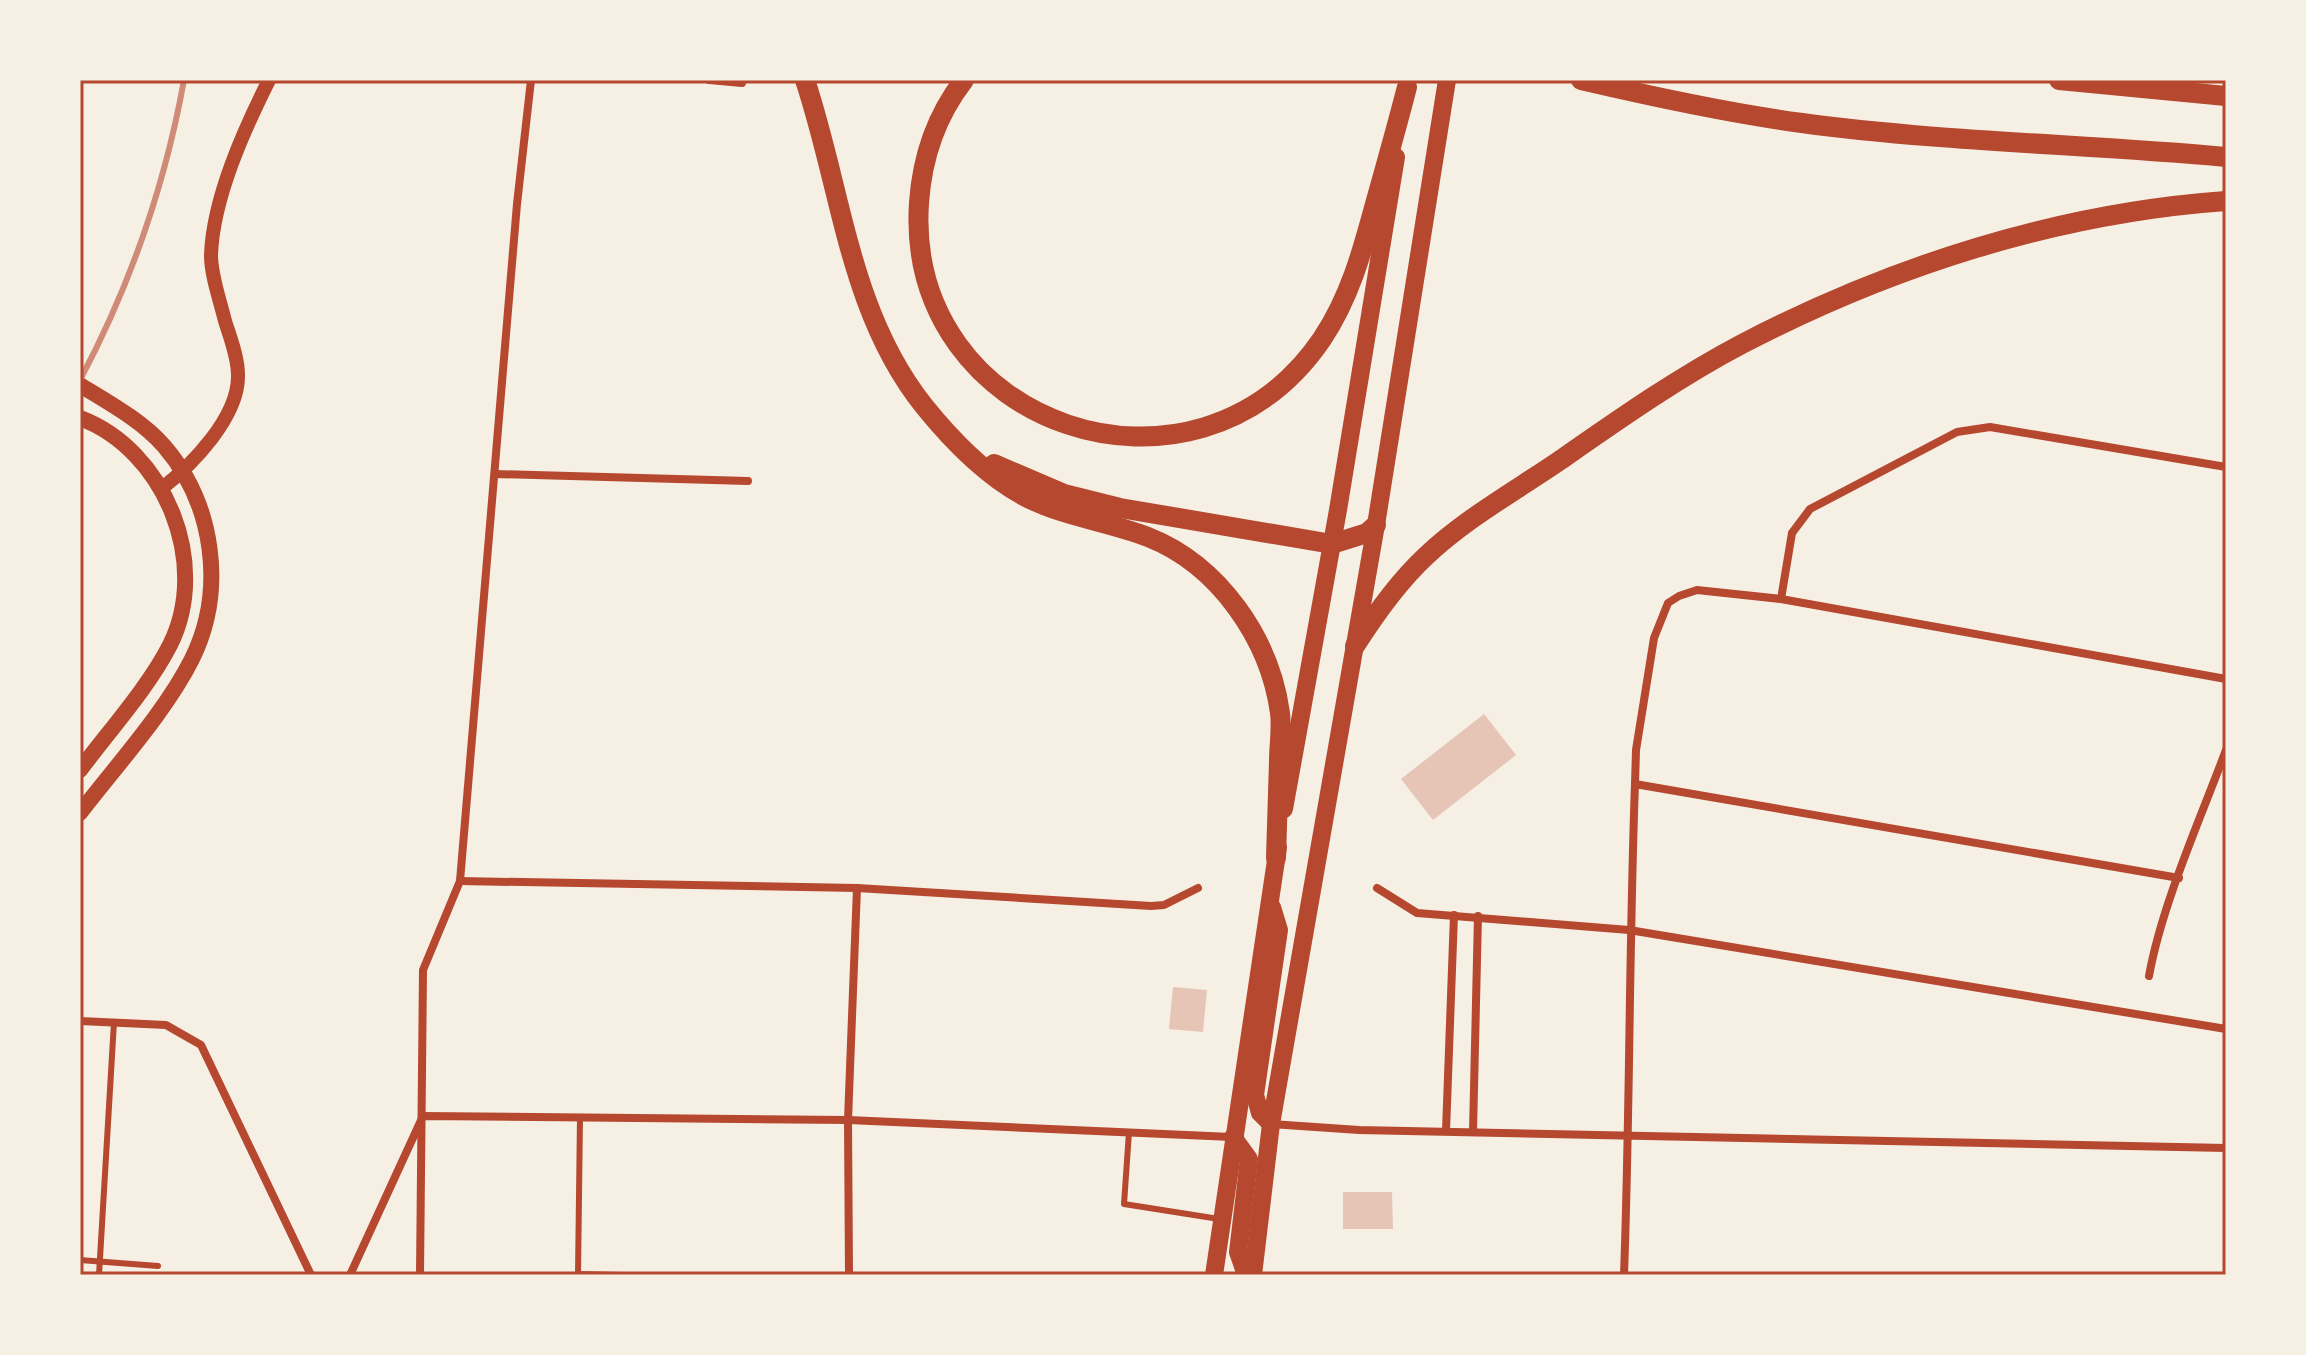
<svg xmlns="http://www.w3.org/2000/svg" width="2306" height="1355" viewBox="0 0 2306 1355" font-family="'Alegreya Sans',sans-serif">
	<rect width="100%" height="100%" fill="#f6efe4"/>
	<g fill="#e6c5b7">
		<path d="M1484,714L1516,755L1433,820L1401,779Z"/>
		<path d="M1173,987L1207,990L1203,1032L1169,1029Z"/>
		<path d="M1343,1192H1392L1393,1229H1343Z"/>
	</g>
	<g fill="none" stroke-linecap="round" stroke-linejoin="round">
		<g stroke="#b5482f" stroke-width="6">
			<path d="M1129,1132L1124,1204L1219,1219"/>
			<path d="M80,1260L158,1266"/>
			<path d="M578,1274L623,1275"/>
			<path d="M99,1275L114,1022"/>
			<path d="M578,1275L580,1117"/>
		</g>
		<g stroke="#b5482f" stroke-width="8">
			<path d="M709,80L742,83"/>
			<path d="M495,474L748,481"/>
			<path d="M1781,599L1792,533L1810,509L1957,432L1990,427L2226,467"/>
			<path d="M1635,784L1636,750L1654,638L1668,603L1679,596L1697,590L1781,599L2226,679"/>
			<path d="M460,881L857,888L1151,906L1164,905L1198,888"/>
			<path d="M1377,888L1417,913L1629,930L2226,1029"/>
			<path d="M2149,976C2162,904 2200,820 2226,750"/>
			<path d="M80,1021L166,1025L201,1045L311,1275"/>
			<path d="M1271,1124L1359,1130L2226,1148"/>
			<path d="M1446,1131L1454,915"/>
			<path d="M1473,1132L1478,916"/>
			<path d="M350,1275L423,1116L848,1120L1232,1137"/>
			<path d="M420,1275L423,970L460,881L517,204L531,80"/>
			<path d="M849,1275L848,1120L857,888"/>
			<path d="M1624,1275C1630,1111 1629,948 1635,784L2179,878"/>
		</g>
		<path stroke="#b5482f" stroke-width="14" d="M161,489C192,465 239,417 238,375C238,357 230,337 225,321C220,300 211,276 211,255C213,198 244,130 269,80"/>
		<g stroke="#b5482f" stroke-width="16">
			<path d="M80,385C109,403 141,420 164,446C214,504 226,590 192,659C166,711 116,766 80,813"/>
			<path d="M80,418C165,450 211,563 170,645C148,688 109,731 80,770"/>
		</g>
		<g stroke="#b5482f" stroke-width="18">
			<path d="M1284,809L1338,510L1396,157"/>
			<path d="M1271,1124L1260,1113L1255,1095L1279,930L1272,907"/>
			<path d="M1233,1137L1249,1159L1238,1252L1246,1275"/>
			<path d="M1214,1275L1278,847"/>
			<path d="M1253,1275L1271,1124L1376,525L1447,80"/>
		</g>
		<g stroke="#b5482f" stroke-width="20">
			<path d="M805,80C842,191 849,312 924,406C953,442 987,477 1028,498C1066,517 1109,522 1148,537C1219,565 1270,639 1280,713C1282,728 1279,746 1279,761C1278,794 1277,826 1276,858"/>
			<path d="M964,80C936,116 922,158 919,203C904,426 1195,525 1322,339C1350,297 1362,252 1375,204C1386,165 1397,126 1407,87"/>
			<path d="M1581,80C1654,97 1727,113 1802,123C1942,142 2085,144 2226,157"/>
			<path d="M2059,80L2226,96"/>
			<path d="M994,464L1064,494L1120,508L1332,544L1367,533L1376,525"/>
			<path d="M1355,646C1376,613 1398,582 1426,556C1465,519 1515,491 1559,461C1618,420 1679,377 1742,344C1892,266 2057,213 2226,201"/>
		</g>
		<path stroke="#cf8b77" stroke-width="6" d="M80,380C130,286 165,185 184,80"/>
	</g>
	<rect width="2306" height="1355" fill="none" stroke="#f6efe4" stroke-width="164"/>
	<rect x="82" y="82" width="2142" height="1191" fill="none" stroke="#b5482f" stroke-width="3"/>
</svg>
